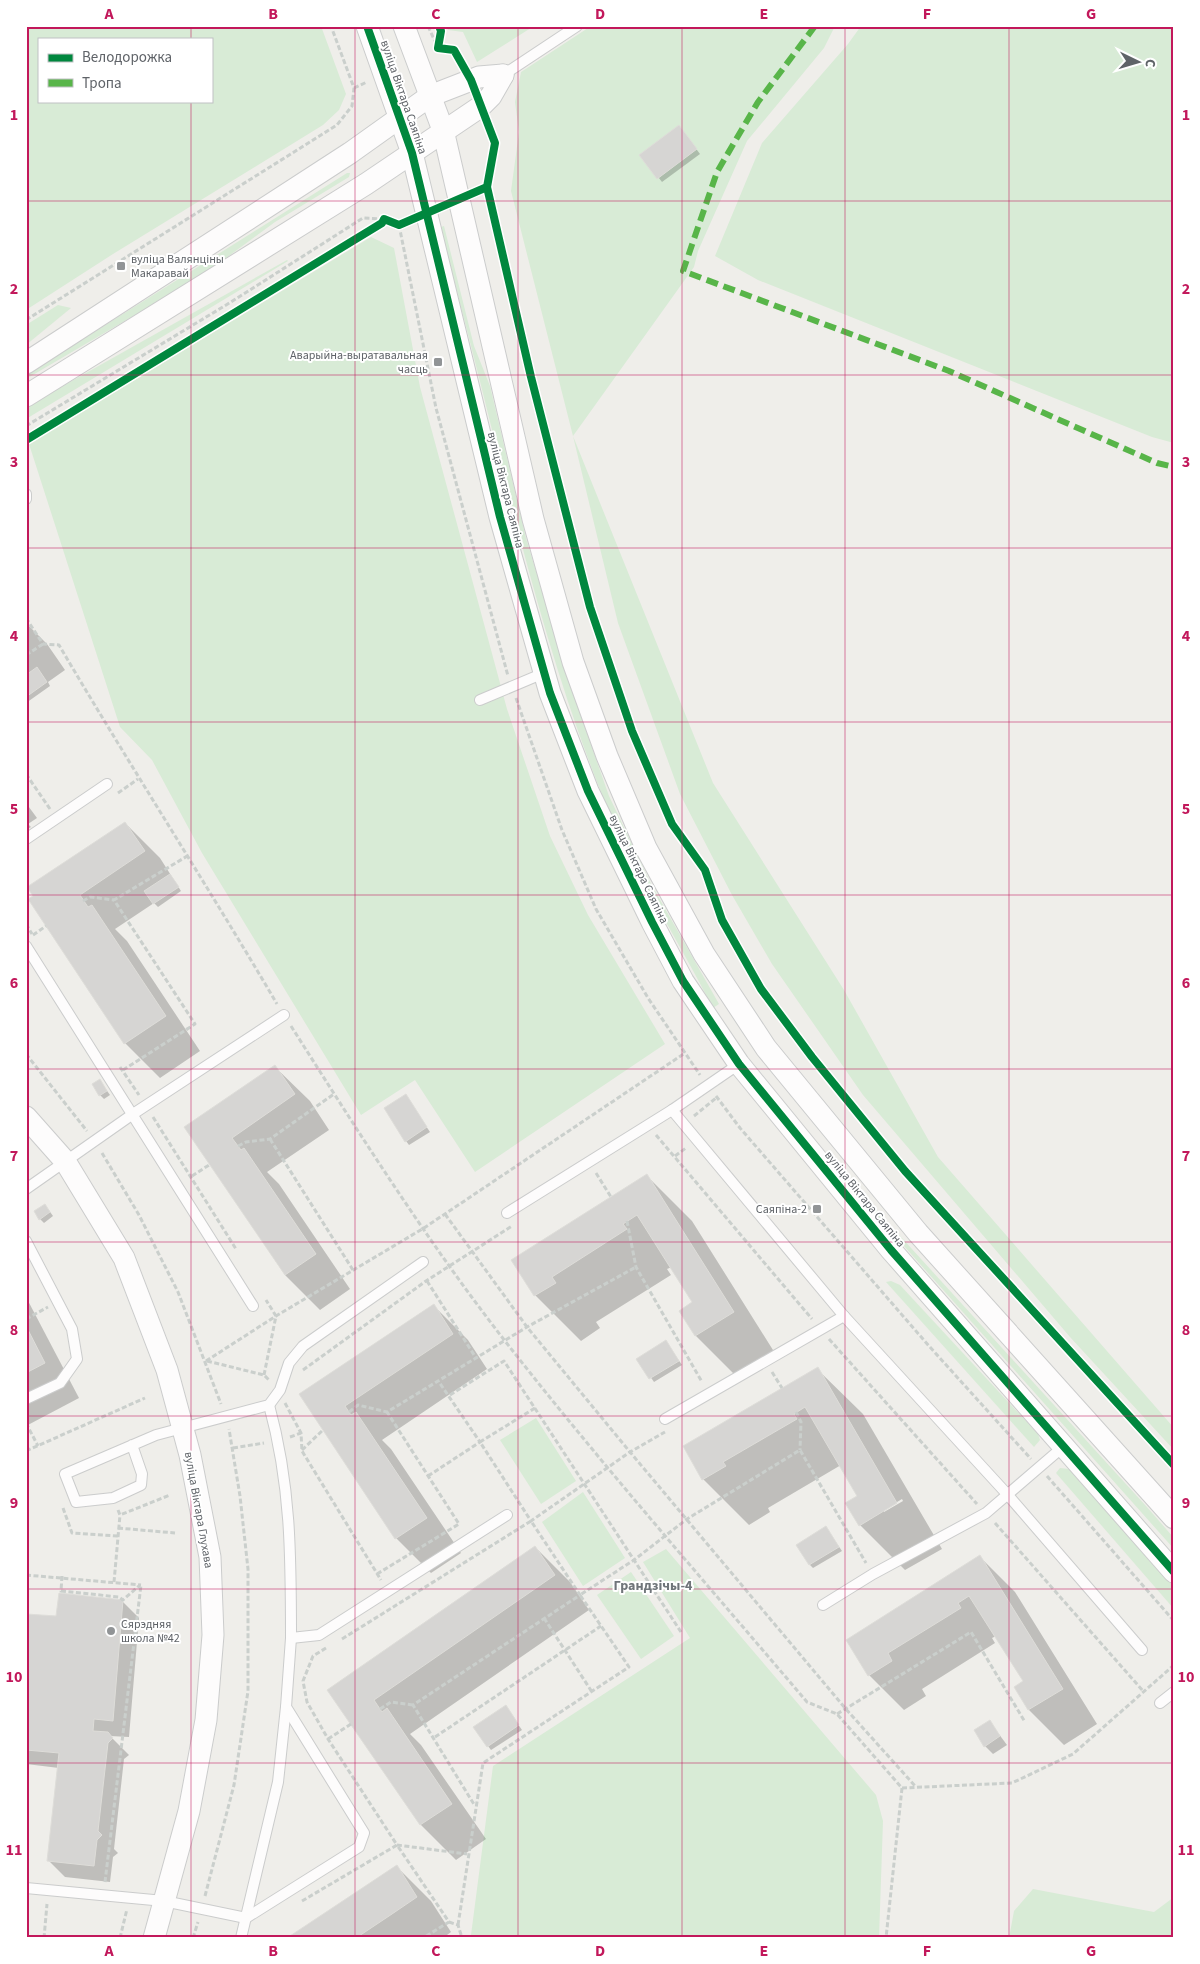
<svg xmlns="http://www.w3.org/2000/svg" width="1200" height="1964" viewBox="0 0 1200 1964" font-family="'Source Sans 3',sans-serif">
	<rect width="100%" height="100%" fill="#efeeea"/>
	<g fill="#d8ebd6" fill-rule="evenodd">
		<path d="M31,26H321L346,94L339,110L323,125L113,254L26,310V29ZM39,39H211V101H39Z"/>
		<path d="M447,26H534L477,62L463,32L448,30Z"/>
		<path d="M591,26H835L824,48L747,141L698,251L694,267L573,436L713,783L844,990L938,1157L1174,1428V1450L1070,1337L863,1095L772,964L732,895L680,794L618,623L573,436L511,191L519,132L515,102L521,72Z"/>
		<path d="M861,26H1174V443L1152,437L758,280L715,256L762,143L848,44Z"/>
		<path d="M347,173H350L349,177L275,222L203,275L26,379V375Z"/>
		<path d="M444,226L474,346L490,386L526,538L570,685L609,796L650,882L719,1004L713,1008C677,938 633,870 603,797C556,681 525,559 494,438C477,367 458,298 441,227Z"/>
		<path d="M371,237L394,248L420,387L507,709L550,836L588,915L665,1044L475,1172L415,1080L361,1115L202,853L152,760L120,727L29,444Z"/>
		<path d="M287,260L288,261L26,419V408L45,396Z"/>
		<path d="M58,305L71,308L26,345V325Z"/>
		<path d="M778,1096L840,1170L1146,1506L1174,1538V1549L838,1172Z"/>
		<path d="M891,1281L900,1285L1038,1434L1040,1440L1034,1447L886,1282Z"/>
		<path d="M536,1418L576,1481L541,1504L500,1440Z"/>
		<path d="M1060,1468L1069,1469L1089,1489L1174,1585V1609L1056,1473Z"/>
		<path d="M583,1492L625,1558L583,1586L542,1522Z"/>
		<path d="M666,1549L876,1795L883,1821L879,1938H473L471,1935L493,1766L690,1638L643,1562Z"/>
		<path d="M631,1572L674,1636L641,1659L597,1595Z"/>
		<path d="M1033,1889L1154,1912L1174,1897V1938H1009L1014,1911Z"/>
	</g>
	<g fill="#0003" fill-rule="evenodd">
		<path d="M682,130L700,154L662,182L641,155Z"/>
		<path d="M26,623L47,644L65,670L48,682L50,686L26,703Z"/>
		<path d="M26,803L37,818L28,824L31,827L26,830Z"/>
		<path d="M125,823L160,858L181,891L158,907L154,903L115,929L127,941L200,1051L160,1078L125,1043L30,899Z"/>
		<path d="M275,1067L310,1101L329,1130L267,1172L279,1184L350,1289L320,1310L285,1275L186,1128Z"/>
		<path d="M100,1081L110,1095L104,1099L100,1095Z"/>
		<path d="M406,1096L430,1132L409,1145L406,1141Z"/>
		<path d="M647,1176L692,1221L778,1358L741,1381L696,1336L680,1311L694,1302L672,1267L667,1269L671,1275L596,1322L600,1328L581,1341L535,1295L513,1260Z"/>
		<path d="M48,1209L53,1216L44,1223L40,1219Z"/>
		<path d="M26,1297L79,1398L26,1426Z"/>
		<path d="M433,1305L468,1340L487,1369L382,1440L391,1449L461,1553L431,1573L396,1538L300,1394Z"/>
		<path d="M666,1342L682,1365L654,1382L638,1359Z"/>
		<path d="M817,1369L863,1414L942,1549L905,1570L860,1525L859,1496L841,1465L768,1508L770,1512L749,1525L703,1479L684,1447ZM902,1499L903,1501L884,1512V1510Z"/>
		<path d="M826,1528L842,1551L813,1568L810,1565Z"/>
		<path d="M535,1547L570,1582L589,1610L410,1734L421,1745L486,1839L456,1860L421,1825L329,1690Z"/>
		<path d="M980,1557L1015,1592L1097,1724L1064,1745L1029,1710L1015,1687L1025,1682L996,1636L992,1638L995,1643L922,1689L926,1696L904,1710L869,1675L848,1640Z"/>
		<path d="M122,1601L139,1618L129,1737L110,1736L129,1755L124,1759L114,1849L118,1853L113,1857L110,1882L65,1877L48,1860L59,1768L26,1764V1615L57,1618Z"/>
		<path d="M509,1711L522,1730L491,1750L488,1746Z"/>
		<path d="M990,1722L1007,1745L993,1754L985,1746Z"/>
		<path d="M396,1866L431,1901L451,1932L443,1938H289Z"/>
	</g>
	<g fill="#d6d5d3" stroke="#deddd9">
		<path d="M679,125L697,149L657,179L639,155Z"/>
		<path d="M37,667L47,682L26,697V675Z"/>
		<path d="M125,822L145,851L80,895L88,907L92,905L166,1016L124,1044L28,899L33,896L27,887Z"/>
		<path d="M170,874L179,887L153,904L144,891Z"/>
		<path d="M275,1065L295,1094L232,1138L241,1150L244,1148L316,1254L285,1275L184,1127Z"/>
		<path d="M100,1079L107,1091L99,1096L92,1084Z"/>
		<path d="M406,1094L427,1127L405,1142L384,1108Z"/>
		<path d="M647,1174L734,1312L695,1336L679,1311L692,1302L637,1215L623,1224L627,1229L552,1277L556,1283L534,1296L511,1260Z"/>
		<path d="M45,1204L50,1212L39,1220L34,1211Z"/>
		<path d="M434,1304L453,1334L345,1406L351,1415L356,1412L427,1518L395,1539L299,1394Z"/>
		<path d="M26,1326L45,1363L26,1373Z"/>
		<path d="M666,1340L679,1361L649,1379L636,1359Z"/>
		<path d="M818,1367L897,1503L859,1526L845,1503L857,1496L805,1407L794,1414L797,1419L723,1462L726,1466L702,1480L683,1446Z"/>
		<path d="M826,1526L839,1547L809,1565L796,1545Z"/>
		<path d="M535,1546L555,1575L374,1700L382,1712L387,1708L452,1804L420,1825L327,1690Z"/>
		<path d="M980,1555L1063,1689L1028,1710L1014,1687L1023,1681L969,1596L958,1603L961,1608L888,1653L892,1661L868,1676L846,1640Z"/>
		<path d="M59,1593L123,1600L113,1721L94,1719L93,1731L108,1732L113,1738L108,1743L98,1831L102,1835L97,1840L94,1866L47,1861L59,1753L26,1750V1614L56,1616Z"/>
		<path d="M506,1705L519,1725L487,1747L473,1727Z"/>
		<path d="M990,1720L1000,1736L984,1747L974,1730Z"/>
		<path d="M397,1865L417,1897L392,1914L356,1938H287Z"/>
	</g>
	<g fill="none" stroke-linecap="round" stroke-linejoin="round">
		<defs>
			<g id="lane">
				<path d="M503,75L577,26"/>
				<path d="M26,494V499"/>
				<path d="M480,700L544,673"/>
				<path d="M26,839L107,784"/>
				<path d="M26,946L253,1306"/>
				<path d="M672,1110L739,1064"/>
				<path d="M26,1189L133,1114L284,1015"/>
				<path d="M507,1213L672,1110L844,1316L1007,1494L1142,1650"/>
				<path d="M26,1241L72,1329L77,1359L60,1383L26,1399"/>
				<path d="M269,1405C291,1485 291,1556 291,1638L319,1635L507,1515"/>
				<path d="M665,1419L844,1316"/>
				<path d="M132,1445L142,1474L141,1485L113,1498L76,1502L65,1474L156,1435L269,1405L280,1390L289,1363L303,1346L423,1262"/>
				<path d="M823,1605L873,1574L986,1513L1064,1446"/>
				<path d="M1160,1703L1174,1692"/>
				<path d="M26,1888L164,1901L246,1918L359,1847L364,1833L286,1707L291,1638"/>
				<path d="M241,1938L278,1782L286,1707"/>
			</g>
			<g id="street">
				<path d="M367,26L412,153L500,517L550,693L588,791L652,922L683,981L739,1064L891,1250L1174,1572"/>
				<path d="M404,26L443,130L533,519L573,662L607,756L646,848L704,954L766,1048L918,1233L1174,1518"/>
				<path d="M26,363L350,153L430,96L479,77L503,75"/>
				<path d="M26,396L366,184L480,107L491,96L503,75"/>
				<path d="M26,1117L65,1161L124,1258L167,1370L190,1455L210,1557L213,1635L206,1720L189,1811L154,1938"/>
			</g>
		</defs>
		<use href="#lane" stroke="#cbcccc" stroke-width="12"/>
		<use href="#street" stroke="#cbcccc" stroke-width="23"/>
		<g stroke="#cacfcc" stroke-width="3" stroke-dasharray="5 2.5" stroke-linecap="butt">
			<path d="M428,26L438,48"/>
			<path d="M434,50L438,48L454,50L462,63"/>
			<path d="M354,88L367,82"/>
			<path d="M477,192L487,187L495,143L487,124"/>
			<path d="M399,225L436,408L508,676"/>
			<path d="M26,320L337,125L352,106L354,88L331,26"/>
			<path d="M26,426L231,302L363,218L384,219L399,225L409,220"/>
			<path d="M26,618L43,644L59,645C130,766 206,883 277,1004"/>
			<path d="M26,655L43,644"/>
			<path d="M516,698L562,830L596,909L648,998L700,1075"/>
			<path d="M26,774L50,809"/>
			<path d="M118,793L138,779"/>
			<path d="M83,901L90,897L114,900"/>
			<path d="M26,924L32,934"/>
			<path d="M33,935L46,926"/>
			<path d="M291,1026C359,1133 427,1241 505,1341C602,1465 706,1583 807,1702L837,1714L902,1788L886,1938"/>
			<path d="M26,1054L87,1131"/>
			<path d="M120,1067L139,1095"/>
			<path d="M123,1070L195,1024L114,900L189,855"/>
			<path d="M716,1096L740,1128L929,1346L1031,1459"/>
			<path d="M694,1116L716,1098"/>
			<path d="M153,1117L236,1249"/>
			<path d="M656,1135L812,1319"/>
			<path d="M270,1139L353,1270"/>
			<path d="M238,1146L246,1142L270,1139L334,1094"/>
			<path d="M102,1153L139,1215L178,1292L221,1404"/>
			<path d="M675,1156L686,1148"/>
			<path d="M596,1173L611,1197"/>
			<path d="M192,1176L209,1165"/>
			<path d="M445,1214L527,1327L630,1452L845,1708L916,1787"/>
			<path d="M627,1221L636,1267L702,1382"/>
			<path d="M427,1281L476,1358"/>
			<path d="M26,1319L48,1307"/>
			<path d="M829,1339L977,1504"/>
			<path d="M206,1361L276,1316L424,1228L685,1053"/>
			<path d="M207,1361L264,1375L269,1380"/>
			<path d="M303,1370L426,1281L512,1226"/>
			<path d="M772,1372L782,1388"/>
			<path d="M264,1375L276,1316L266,1300"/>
			<path d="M450,1395L504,1361L681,1632"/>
			<path d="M285,1403L301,1433L302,1451L381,1580"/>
			<path d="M535,1408L480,1442L531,1521L630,1452L665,1432"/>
			<path d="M349,1412L358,1405L387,1412L527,1327L636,1267"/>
			<path d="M796,1412L801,1422L800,1450"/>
			<path d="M26,1423L38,1446"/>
			<path d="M290,1437L301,1433"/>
			<path d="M233,1448L264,1443"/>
			<path d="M302,1450L323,1430"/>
			<path d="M26,1451L145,1398"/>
			<path d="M428,1476L480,1442L439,1382"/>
			<path d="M1047,1476L1174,1621"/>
			<path d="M63,1508L72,1533L118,1536"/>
			<path d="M118,1510L120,1515L170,1495"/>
			<path d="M995,1523L1144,1692"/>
			<path d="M118,1528L175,1533"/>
			<path d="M377,1574L459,1524L387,1412"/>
			<path d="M26,1575L141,1585"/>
			<path d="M62,1576L61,1591L119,1597L123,1600L140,1585"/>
			<path d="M114,1582L120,1515"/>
			<path d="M544,1618L592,1692"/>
			<path d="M342,1639L531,1521L580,1595L413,1705L475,1806"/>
			<path d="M326,1648L313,1656L303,1681L307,1702L328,1739L397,1845L467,1854"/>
			<path d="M380,1709L391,1702L413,1705"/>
			<path d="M837,1714L971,1632L1025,1722"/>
			<path d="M435,1737L601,1626"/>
			<path d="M328,1739L351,1724"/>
			<path d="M902,1788L1012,1783L1073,1754L1174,1665"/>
			<path d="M105,1882L141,1585"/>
			<path d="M205,1896L234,1785L248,1691V1569L240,1496L229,1429"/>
			<path d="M302,1901L397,1845L449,1922L423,1938"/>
			<path d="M449,1922L458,1925L462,1938"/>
			<path d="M458,1925L483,1763L629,1667L580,1595L634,1560L687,1519L800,1450L866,1563"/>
			<path d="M44,1938L47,1904"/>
			<path d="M120,1938L127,1909"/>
			<path d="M193,1938L198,1922"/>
		</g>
		<use href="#lane" stroke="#fdfcfc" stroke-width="10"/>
		<use href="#street" stroke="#fdfcfc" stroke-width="21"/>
		<path stroke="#58b549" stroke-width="6" stroke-dasharray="12 6" stroke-linecap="butt" d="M815,26L758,102L717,172L683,271L949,371L1157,463L1174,467"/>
		<defs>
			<g id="cycleway">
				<path d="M367,26L412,153L500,517L550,693L588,791L652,922L683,981L739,1064L891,1250L1174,1572"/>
				<path d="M487,187L531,377L590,607L632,731L672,824L705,870L722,920L761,989L812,1057L905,1171L1174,1465"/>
				<path d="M26,440L382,223L384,219L399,225L487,187L495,143L471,80L454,50L438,48L441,31L439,26"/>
			</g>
		</defs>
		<use href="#cycleway" stroke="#fff" stroke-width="11"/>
		<use href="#cycleway" stroke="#00873e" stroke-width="8"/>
	</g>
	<path fill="none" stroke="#c2185b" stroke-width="1" stroke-opacity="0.55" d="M191,26V39M355,26V1938M518,26V1938M682,26V1938M845,26V1938M1009,26V1938M191,101V1938M26,201H1174M26,375H1174M26,548H1174M26,722H1174M26,895H1174M26,1069H1174M26,1242H1174M26,1416H1174M26,1589H1174M26,1763H1174"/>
	<g fill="#919496" stroke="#fff" stroke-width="2">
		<rect x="116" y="261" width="10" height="10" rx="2.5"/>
		<rect x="433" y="357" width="10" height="10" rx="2.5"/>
		<rect x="812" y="1204" width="10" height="10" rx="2.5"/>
		<circle cx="111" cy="1631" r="5"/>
	</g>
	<g text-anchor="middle" stroke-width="4" stroke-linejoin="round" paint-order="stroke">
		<g font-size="12" fill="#5f6368" stroke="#fff">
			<text transform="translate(404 97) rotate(71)" y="4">вуліца Віктара Саяпіна</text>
			<text transform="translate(506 490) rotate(76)" y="4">вуліца Віктара Саяпіна</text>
			<text transform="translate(639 869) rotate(64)" y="4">вуліца Віктара Саяпіна</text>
			<text transform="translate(865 1199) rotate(51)" y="4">вуліца Віктара Саяпіна</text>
			<text transform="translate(199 1510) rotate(80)" y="4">вуліца Віктара Глухава</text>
		</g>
		<g font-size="12" fill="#5f6368" stroke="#fff" text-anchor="start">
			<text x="131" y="263">вуліца Валянціны<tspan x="131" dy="14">Макаравай</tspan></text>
			<text x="428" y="359" text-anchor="end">Аварыйна-выратавальная<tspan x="428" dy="14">часць</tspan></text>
			<text x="807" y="1213" text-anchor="end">Саяпіна-2</text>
			<text x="121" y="1628">Сярэдняя<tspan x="121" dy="14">школа №42</tspan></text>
		</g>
		<g font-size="14" font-weight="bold" fill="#70757a" stroke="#fff">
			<text x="653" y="1590">Грандзічы-4</text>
		</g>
	</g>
	<rect width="1200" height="1964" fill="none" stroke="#ffffff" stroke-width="55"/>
	<rect x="38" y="38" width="175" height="65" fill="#ffffff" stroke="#bfc1c3"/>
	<rect x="48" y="54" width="25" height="8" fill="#00873e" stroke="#bfc1c3"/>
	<text x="82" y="62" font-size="15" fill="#5f6368">Велодорожка</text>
	<rect x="48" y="79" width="25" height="8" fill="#58b549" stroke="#bfc1c3"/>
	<text x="82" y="88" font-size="15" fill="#5f6368">Тропа</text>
	<g transform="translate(1138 62) rotate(95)" stroke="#ffffff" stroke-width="4" paint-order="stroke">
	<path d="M0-4L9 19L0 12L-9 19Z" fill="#5f6368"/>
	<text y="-8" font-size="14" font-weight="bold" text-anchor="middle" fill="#5f6368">С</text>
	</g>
	<rect x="28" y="28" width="1144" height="1908" fill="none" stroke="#c2185b" stroke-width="2"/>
	<g font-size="16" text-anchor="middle" font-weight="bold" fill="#c2185b">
		<text x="109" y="19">A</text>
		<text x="273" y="19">B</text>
		<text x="436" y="19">C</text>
		<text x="600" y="19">D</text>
		<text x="764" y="19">E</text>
		<text x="927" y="19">F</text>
		<text x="1091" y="19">G</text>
		<text x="14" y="120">1</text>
		<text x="1186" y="120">1</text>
		<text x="14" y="294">2</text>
		<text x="1186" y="294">2</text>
		<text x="14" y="467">3</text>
		<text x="1186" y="467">3</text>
		<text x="14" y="641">4</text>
		<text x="1186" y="641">4</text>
		<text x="14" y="814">5</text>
		<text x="1186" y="814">5</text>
		<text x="14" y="988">6</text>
		<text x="1186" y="988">6</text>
		<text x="14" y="1161">7</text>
		<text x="1186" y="1161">7</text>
		<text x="14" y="1335">8</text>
		<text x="1186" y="1335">8</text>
		<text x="14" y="1508">9</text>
		<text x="1186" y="1508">9</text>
		<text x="14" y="1682">10</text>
		<text x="1186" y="1682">10</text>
		<text x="14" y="1855">11</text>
		<text x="1186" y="1855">11</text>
		<text x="109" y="1956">A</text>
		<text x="273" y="1956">B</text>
		<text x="436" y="1956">C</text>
		<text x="600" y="1956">D</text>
		<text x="764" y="1956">E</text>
		<text x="927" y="1956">F</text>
		<text x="1091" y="1956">G</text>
	</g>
</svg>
